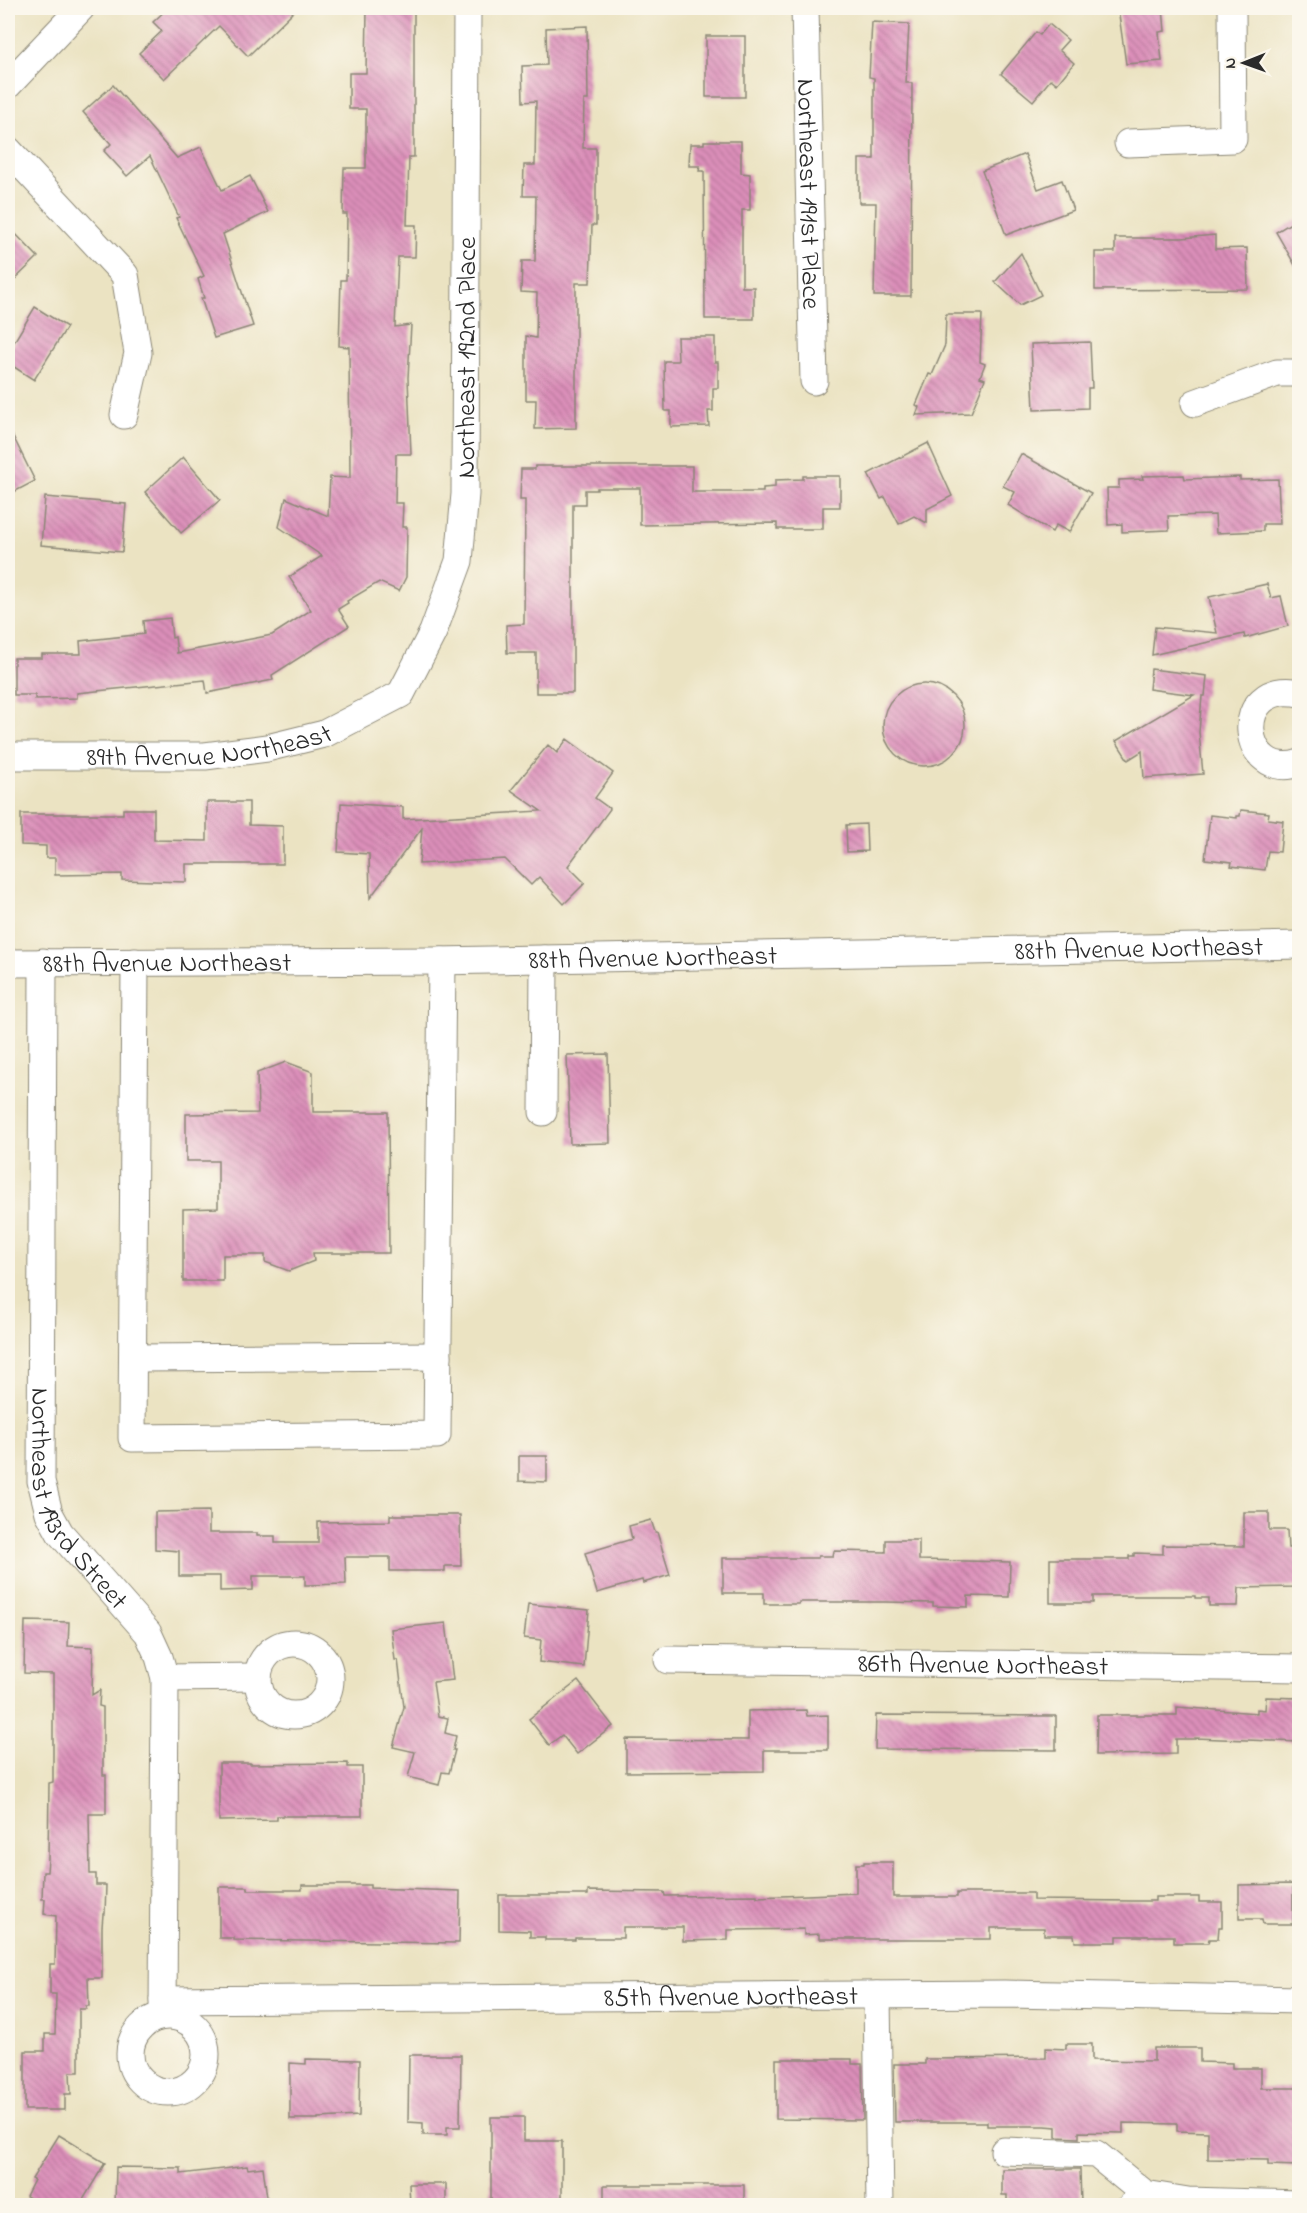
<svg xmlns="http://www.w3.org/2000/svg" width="1307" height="2213" viewBox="0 0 1307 2213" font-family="'Indie Flower',sans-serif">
	<defs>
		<pattern id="building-back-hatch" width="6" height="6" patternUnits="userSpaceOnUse" patternTransform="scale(1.5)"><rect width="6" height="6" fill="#dc8fba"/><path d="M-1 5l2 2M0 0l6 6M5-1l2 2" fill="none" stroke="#b37597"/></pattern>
	</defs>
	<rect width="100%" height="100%" fill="#fbf7ec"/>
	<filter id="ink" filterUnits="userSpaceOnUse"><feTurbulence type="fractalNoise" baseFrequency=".0167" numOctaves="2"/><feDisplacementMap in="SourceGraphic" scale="12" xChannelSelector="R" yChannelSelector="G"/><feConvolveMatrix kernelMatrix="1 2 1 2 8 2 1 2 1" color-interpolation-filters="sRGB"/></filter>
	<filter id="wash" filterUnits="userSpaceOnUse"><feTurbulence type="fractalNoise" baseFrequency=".008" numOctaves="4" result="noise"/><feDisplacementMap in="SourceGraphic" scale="24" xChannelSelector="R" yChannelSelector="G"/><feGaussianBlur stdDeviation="1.35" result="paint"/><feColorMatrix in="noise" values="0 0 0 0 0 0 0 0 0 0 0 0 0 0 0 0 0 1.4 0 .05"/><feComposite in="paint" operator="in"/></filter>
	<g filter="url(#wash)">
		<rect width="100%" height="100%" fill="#ebe3c2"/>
		<g id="blocks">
			<g fill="url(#building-back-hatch)">
				<path d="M168,8H297L248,56L219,26L164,79L139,53L162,31L153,22Z"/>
				<path d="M367,8H414V157H409L407,225H416L415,257H398L395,327L411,325L408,378L411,454H396L395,503H403L402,527H407L406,577L399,591L379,582L347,601L348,603L338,609L349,626L272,675L273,680L207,693L205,680L77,693V698L35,699V695H14V658H42V654H81L80,641L144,634L143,621L170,618L172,638L175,637L177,653L272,635L311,610L289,577L322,556L279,527L286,498L328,516L330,477L350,478L349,347L339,346L341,280H346L347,214H343L344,168H366V109H349V73H366Z"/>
				<path d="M1118,8H1163L1165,31L1159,32L1162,61L1126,64Z"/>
				<path d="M872,22L909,24L906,83H912L911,296H874L876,203H859V159H874V78L869,77Z"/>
				<path d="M1049,24L1068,40L1059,50L1074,63L1057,84L1051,79L1033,101L1001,74L1036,32L1040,35Z"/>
				<path d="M587,26L588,100H584L583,148H596V225H592L590,283H576V428L535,429L536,400H526V336L536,338L537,293L521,292L522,261H535L536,196H523L524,165H535L536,101L523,102L522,66L547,65L546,28Z"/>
				<rect x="706" y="36" width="39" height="61"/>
				<path d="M113,85L177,158L201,147L222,190L250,176L268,212L223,234L253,326L214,338L201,298H204L198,279L204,276L176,218L179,217L150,156L127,176L104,151L111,144L83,112Z"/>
				<path d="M704,141H741V173L750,174V210H742V287H754V319H705L704,171H699L700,166H689L690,144H704Z"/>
				<path d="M1025,154L1038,189L1062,180L1073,210L1006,235L982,171Z"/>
				<path d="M1299,218V272L1276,232Z"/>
				<path d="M8,226L38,257L8,286Z"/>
				<path d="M1215,235V249L1247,248L1248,289L1095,290V252H1115V238H1182Z"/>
				<path d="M1021,253L1041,295L1020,305L995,282Z"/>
				<path d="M35,307L67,327L34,380L8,363V352Z"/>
				<path d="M946,314H982L980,362L985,364L980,377L985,379L971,413L916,415L919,407L916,405L929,374L932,375L945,345Z"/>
				<path d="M677,337H715V362H718V388H713V411H708L709,426L671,427V411H665L664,361H678Z"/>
				<path d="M1090,342L1092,388H1088V408L1034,410L1031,344Z"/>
				<path d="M8,426L35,481L8,495Z"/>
				<path d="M928,443L952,496L927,509V523L914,516L899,524L885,497L881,499L868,474Z"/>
				<path d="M1021,454L1091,493L1069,532L1056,525L1052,532L1008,505L1015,492L1003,486Z"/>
				<path d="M183,457L220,500L181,533L145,492Z"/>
				<path d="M535,466H692V492H763V488L775,487V480L803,479V476H840V507H823V529H777V523L640,525V488H597V490H585V504H573V693H536V653H507L506,625L524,624L525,500H520L521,469H535Z"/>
				<path d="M1184,475L1185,479L1240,477V480L1278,479L1280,524H1263V531L1216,533L1215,515L1168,516L1169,530L1122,532V524L1108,525L1107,488H1119V480L1143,479L1142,476Z"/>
				<path d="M45,497L126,504L122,552L41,545Z"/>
				<path d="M1267,584L1271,598L1281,596L1288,626L1245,638L1244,634L1152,655L1155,627L1217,633L1209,597Z"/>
				<path d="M1151,669L1207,676L1205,696H1202L1199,732L1203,774L1144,778L1142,751L1128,760L1116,741L1194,695L1149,689Z"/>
				<circle cx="924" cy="725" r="41"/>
				<path d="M567,739L613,773L595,798L610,809L568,866L585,883L564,904L539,877L531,885L505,859L419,864L422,828L370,898L369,854L338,852L341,803L403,807V819L541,811L511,790L548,745L557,753Z"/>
				<path d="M207,802H249V825L283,826V864H186V882L122,880V874L55,875V858H46V846L21,845V814H123V809H154V840L207,841Z"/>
				<path d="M1241,810L1269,813L1268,819L1283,821L1280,852L1268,851L1265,870L1231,866L1232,862L1205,859L1210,815L1237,818V816H1240Z"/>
				<path d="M866,824L867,851L847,852L846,825Z"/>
				<path d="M608,1054L610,1143L570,1144L567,1055Z"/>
				<path d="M286,1062L313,1072V1112H388L389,1253H313L314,1261L289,1271L265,1262V1255H223V1281H183V1209L218,1208V1161H186V1114L258,1113L257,1073Z"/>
				<path d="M519,1456H547V1482L519,1481Z"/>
				<path d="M209,1511V1533H257V1536H275V1543H318V1522L390,1521V1515H460L461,1566H445V1571H390V1557H345L346,1584L305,1585V1576H253V1590L220,1591V1576H179V1551L155,1549V1512Z"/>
				<path d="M1244,1512H1269V1530H1287L1288,1548H1299V1587L1239,1588L1238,1606H1209V1598H1195V1596H1093V1603H1050V1559H1129V1556H1134V1553L1163,1554V1545L1244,1546Z"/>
				<path d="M651,1520L655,1532H657L670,1575L643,1583L642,1580L597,1593L585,1553L632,1539L629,1526Z"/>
				<path d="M886,1540H919V1560L1010,1562L1009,1597L968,1596V1607L933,1606V1603L885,1602H799V1604H764V1593H723V1558H818V1556H833L834,1551L886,1552Z"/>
				<path d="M528,1604L589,1610L584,1667L539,1662L541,1640L524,1638Z"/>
				<path d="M25,1621L69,1622L68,1646L93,1647L92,1695L100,1690L99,1706L103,1707V1775H106V1814H89L90,1874H96V1885H106L105,1914H103L102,1927V1978H88L89,2006H86V2009H79V2072H70L71,2094H65V2110H25V2051H45V2034H55L56,1994H50V1964H55L56,1916L44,1914L45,1899H42L43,1872H47L48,1859L49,1783L53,1782V1674L24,1673Z"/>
				<path d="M446,1623L453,1680L433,1682L438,1716L448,1718L445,1733L456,1736L453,1750H455L449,1773L442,1772L439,1785L408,1777L415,1752L393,1747L404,1707L398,1660H395L391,1629Z"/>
				<path d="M578,1681L613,1726L577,1754L562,1735L549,1745L529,1719Z"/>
				<path d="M1266,1697L1299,1698V1742L1195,1738V1739H1176V1754L1096,1755L1097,1715H1177V1707L1257,1713V1709L1265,1710Z"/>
				<path d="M806,1710L807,1716L828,1715V1750H764V1771L626,1772V1739L748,1740V1711Z"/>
				<path d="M876,1715L1056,1716V1750L875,1749Z"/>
				<path d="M219,1763H250V1764L348,1763V1767H362V1816H277V1820L219,1821Z"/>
				<path d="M864,1862H893V1897H957V1893H1033V1900L1133,1901H1155V1897H1199V1902H1222V1927H1219L1218,1939H1209L1208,1943H1174V1936H1117V1942H1075L1074,1935H1044V1928H991V1939H819V1934L804,1935V1929L728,1930V1940L683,1941V1927H623V1938H575V1940H545V1937H530V1931L499,1930V1895H588V1891L664,1892L665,1896L757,1895V1897L856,1893V1864H864Z"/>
				<path d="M1293,1884V1924H1263L1262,1919H1239V1885Z"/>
				<path d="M302,1885H370V1888L460,1891L459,1943L234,1940V1938H219V1887H248V1890H302Z"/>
				<path d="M1066,2044H1092V2060L1154,2061V2048H1200V2062L1232,2063V2068H1261V2088H1299V2166L1268,2165V2160L1208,2159V2132L1177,2131V2124L1123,2123V2133L1079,2132V2138L1056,2137V2127L1045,2126H987V2122H895L894,2064H925V2059L1046,2058V2048L1066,2049Z"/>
				<path d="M409,2055H461L460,2127H447V2135H423V2123L408,2122Z"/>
				<path d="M306,2059L360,2060L359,2116L318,2118V2119H290V2063L306,2064Z"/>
				<path d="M776,2059H852V2064H862L863,2120L776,2119Z"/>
				<path d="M491,2117H524V2141H562V2205H491Z"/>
				<path d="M59,2135L105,2163L80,2205H42L26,2196L34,2180L32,2179Z"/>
				<path d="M247,2166L248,2169L263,2167L268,2205H209V2201L184,2205H115L116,2167L181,2168V2174Z"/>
				<path d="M1002,2169H1080L1081,2205H1007V2195H1002Z"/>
				<path d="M409,2184H446V2205H410Z"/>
				<rect x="604" y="2185" width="140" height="20"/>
			</g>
		</g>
	</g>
	<g filter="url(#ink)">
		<use href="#blocks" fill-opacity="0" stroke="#8b8776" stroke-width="1.5"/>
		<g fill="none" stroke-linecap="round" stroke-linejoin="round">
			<defs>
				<g id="minor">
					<path id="s1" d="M805,8L814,381"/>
					<path d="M8,85L81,8"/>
					<path d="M1128,143L1233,139L1232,8"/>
					<path d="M8,150L125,275L138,353L124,415"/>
					<path d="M1195,403L1277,373H1300"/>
					<path d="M1300,693C1229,679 1240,783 1300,763"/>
					<path id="s2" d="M8,756H205L267,748L324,734L401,694L433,632L459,561L465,494L467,8"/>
					<path id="s3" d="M43,962L41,1481L49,1513L60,1533L148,1633L159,1657L165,1678L163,2015"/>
					<path d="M135,962L132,1438L437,1435L442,961"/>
					<path id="s4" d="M8,963L437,961L1300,945"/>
					<path d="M543,1112L544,959"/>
					<path d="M133,1358L438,1356"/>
					<circle cx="294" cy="1679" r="36"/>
					<path id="s5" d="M668,1660L1300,1668"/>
					<path d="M165,1678L258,1677"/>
					<path d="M877,1995L880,2206"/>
					<path id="s6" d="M163,2000L1004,1994L1300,2000"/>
					<circle cx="168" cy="2054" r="38"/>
					<path d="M1004,2151L1096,2154L1145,2194L1131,2206"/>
					<path d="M1145,2194L1188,2201L1300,2204"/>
				</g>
			</defs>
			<use href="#minor" stroke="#8b8776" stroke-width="29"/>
			<use href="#minor" stroke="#fff" stroke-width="27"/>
		</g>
	</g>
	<g text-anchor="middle" stroke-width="4.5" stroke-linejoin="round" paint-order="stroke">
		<g font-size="27" fill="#2b2b2b" stroke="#fbf7ec">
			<text dy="9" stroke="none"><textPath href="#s1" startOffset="186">Northeast 191st Place</textPath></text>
			<text dy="9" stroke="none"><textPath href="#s2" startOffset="754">Northeast 192nd Place</textPath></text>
			<text dy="9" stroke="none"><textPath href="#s2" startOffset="202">89th Avenue Northeast</textPath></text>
			<text dy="9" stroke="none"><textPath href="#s4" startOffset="1131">88th Avenue Northeast</textPath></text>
			<text dy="9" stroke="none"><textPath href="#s4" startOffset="645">88th Avenue Northeast</textPath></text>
			<text dy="9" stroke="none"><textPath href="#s4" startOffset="159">88th Avenue Northeast</textPath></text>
			<text dy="9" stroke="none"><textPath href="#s3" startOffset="548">Northeast 193rd Street</textPath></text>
			<text dy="9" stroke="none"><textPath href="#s5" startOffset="315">86th Avenue Northeast</textPath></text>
			<text dy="9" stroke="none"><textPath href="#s6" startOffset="568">85th Avenue Northeast</textPath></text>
		</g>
	</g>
	<rect width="1307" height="2213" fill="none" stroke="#fbf7ec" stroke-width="30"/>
	<g transform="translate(1244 63) rotate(269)" stroke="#fbf7ec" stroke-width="4.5" paint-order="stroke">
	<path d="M0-4.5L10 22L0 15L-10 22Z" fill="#2b2b2b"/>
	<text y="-9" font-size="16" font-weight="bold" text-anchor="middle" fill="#2b2b2b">N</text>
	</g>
</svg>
